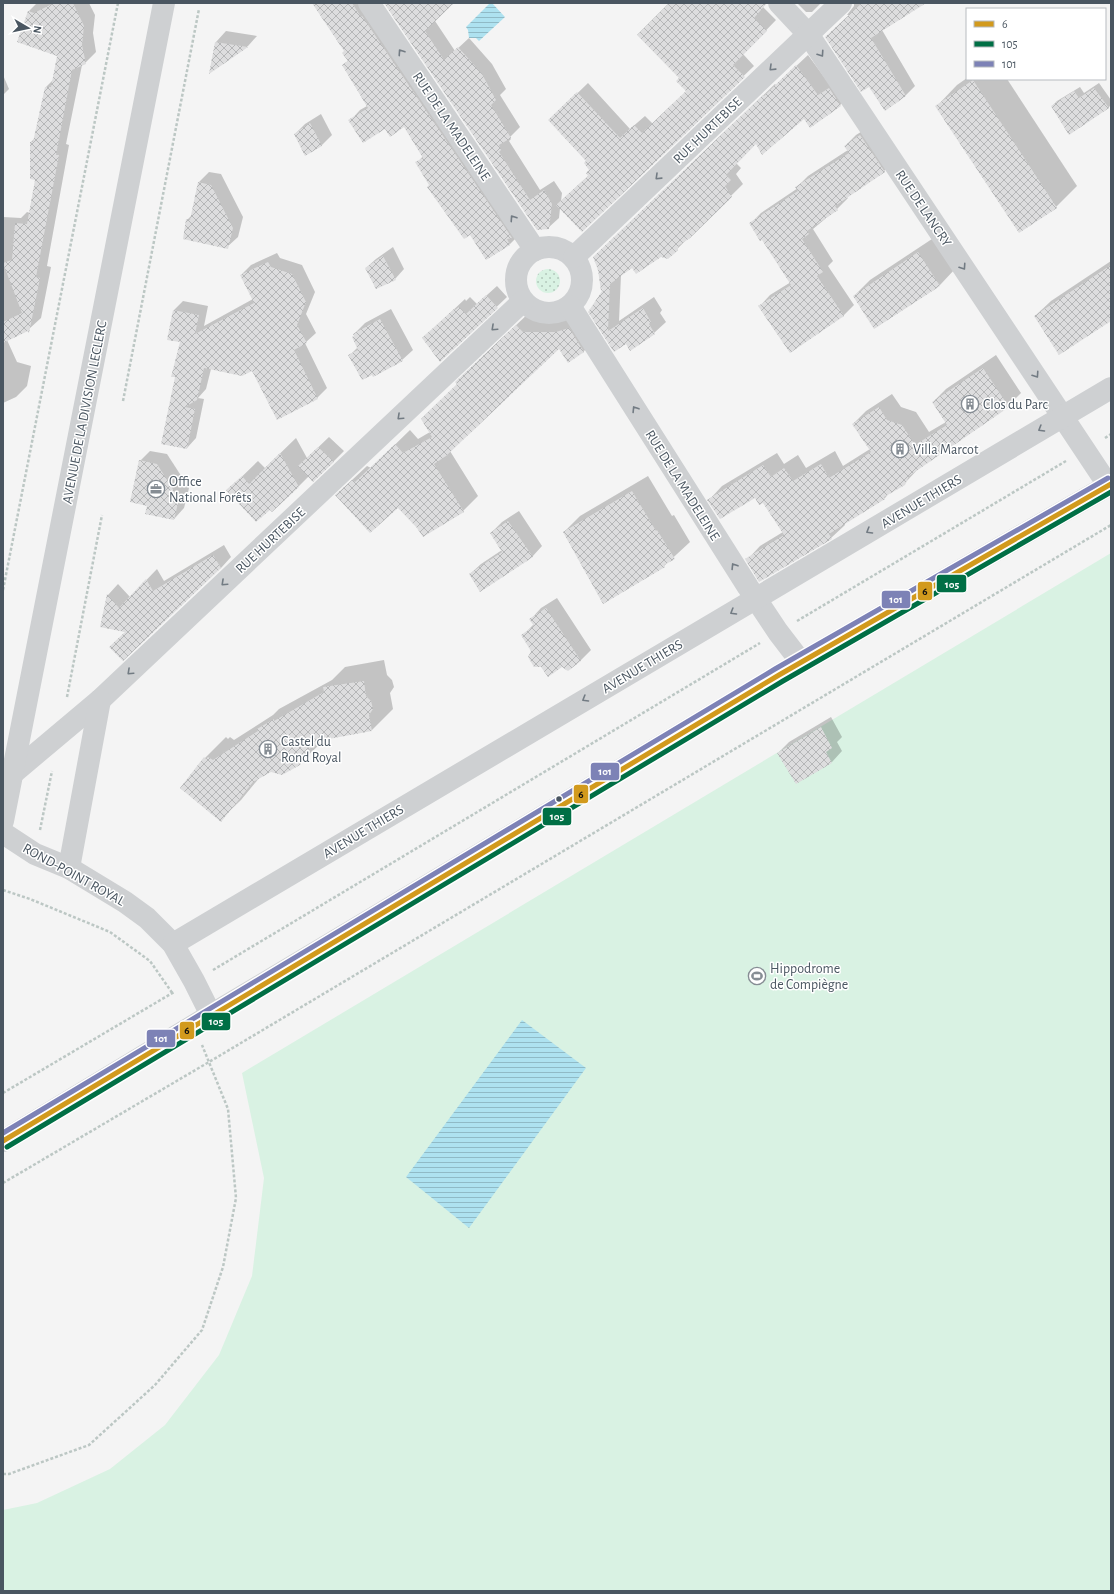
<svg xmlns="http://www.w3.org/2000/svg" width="1114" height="1594" viewBox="0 0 1114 1594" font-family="'Alegreya Sans',sans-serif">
	<defs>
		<pattern id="grass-dots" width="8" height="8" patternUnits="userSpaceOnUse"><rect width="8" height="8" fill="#d9f2e3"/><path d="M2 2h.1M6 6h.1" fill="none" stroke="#b2c7bb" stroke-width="1.8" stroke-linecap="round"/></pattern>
		<pattern id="water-rules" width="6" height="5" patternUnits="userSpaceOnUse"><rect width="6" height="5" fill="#aee2f0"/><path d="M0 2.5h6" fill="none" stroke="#90bac6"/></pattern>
		<pattern id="building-cross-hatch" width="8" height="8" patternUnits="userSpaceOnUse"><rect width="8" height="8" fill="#ddddde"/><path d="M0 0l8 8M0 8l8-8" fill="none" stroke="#b5b6b7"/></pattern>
	</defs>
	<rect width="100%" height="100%" fill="#f4f4f4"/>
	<circle fill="url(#grass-dots)" cx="548" cy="281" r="12"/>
	<path fill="#d9f2e3" d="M1111,553V1591H3V1510L37,1503L110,1469L165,1425L219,1355L252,1276L264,1178L242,1073Z"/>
	<g fill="url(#water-rules)">
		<path d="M490,3H492L505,17L479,41L476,38H469L468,30L466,27Z"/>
		<path d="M522,1020L586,1068L469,1228L406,1177Z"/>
	</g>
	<g fill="#0003">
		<path d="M37,3H89L95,15L93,33L96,52L85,63L82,65L66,144L69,145L47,266L51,267L41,318L29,329L7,340L17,362L31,366L27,386L16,397L3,403V217L21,218L27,212L30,213L36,179L31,178V142L35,138L46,87L54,79L59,56L29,11Z"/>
		<path d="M314,3H371L520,234L510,244L487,259L471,234L430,185L417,163L423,156L404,125L385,128L350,121L360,110L367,106L343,65L349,60L345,51Z"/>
		<path d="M385,3H453L435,21L455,51L469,38L492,64L506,89L500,95L520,127L510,137L511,139L509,141L540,190L554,181L562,193L561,201L589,175L591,169L587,161L550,120L588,83L630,129L645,116L653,124L687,91L680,78L670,3H767L763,7L776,20L743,54L754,66L582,231L560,208L559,218L548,228Z"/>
		<path d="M797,3H821L812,12H806Z"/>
		<path d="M854,3H925L882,30L915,86L905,96L850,15H847L854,6Z"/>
		<path d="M226,31L257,36L248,46L210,72L216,42Z"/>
		<path d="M808,55L830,85L852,94L840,105L804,118L756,143L736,163L741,168L736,174L743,184L668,258L661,255L633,267L621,275L619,321L654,297L662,310L660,313L666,322L654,333L626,343L614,351L590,312L608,285L606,246L775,84L776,85Z"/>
		<path d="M3,75L9,89L3,95Z"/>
		<path d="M967,78L1007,79L1077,186L1056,207L937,106L957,85Z"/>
		<path d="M1099,83L1111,100V105L1108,108L1052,106L1057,101L1080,87L1084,93Z"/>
		<path d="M321,114L332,135L321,146L295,134L305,124Z"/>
		<path d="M872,125L895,160L884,171L847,197L848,198L837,209L813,229L833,261L828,266L854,305L843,316L760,306L770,295L791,282L763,239L751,223L761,213L798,188L797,187L808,176L848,150L845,146L856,135Z"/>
		<path d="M209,172L221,174L243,217L238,237L227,247L187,220L192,215L199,182Z"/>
		<path d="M935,237L955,269L940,285L875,328L854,296L870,280Z"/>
		<path d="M393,247L404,269L395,279L366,268L376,259Z"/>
		<path d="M277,253L280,258L302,265L315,292L306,314L316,333L305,343L327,388L317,398L252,370L211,369L206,389L198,398L204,399L196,438L187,448L176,377L181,341L174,310L183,301L208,306L204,326L253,299L241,275L251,265Z"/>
		<path d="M1111,261V320L1035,316L1051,301Z"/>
		<path d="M497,286L507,297L440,361L434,328L465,299L466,301L470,297L477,304Z"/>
		<path d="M391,309L413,350L402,360L349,356L358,347L354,334L365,323Z"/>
		<path d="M531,311L538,318H571L598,337L584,351L568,361L559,348L450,451L478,496L463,511L423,536L418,527L398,506L351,481L367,466L371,468L410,430L418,439L430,432L458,384L471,368Z"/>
		<path d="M996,355L1021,393L1008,406L919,468L904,484L890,492L885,498L844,523L845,525L831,538L747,560L760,546L783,532L763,502L755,496L709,500L722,486L777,453L784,464L798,455L806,468L835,451L843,466L870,449L853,424L866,411L892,394L901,407L916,412L929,432L946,422L933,402L946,389Z"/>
		<path d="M329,437L344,451L333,462L309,476L298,487L269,509L228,490L258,461L265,468L296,438L307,458Z"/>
		<path d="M150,451L167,454L189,488L184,508L174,519L148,505L140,461Z"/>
		<path d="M648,476L672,516L674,515L690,542L664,566L564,532L580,516Z"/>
		<path d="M519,511L542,546L532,557L470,574L481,564L502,550L491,533L502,522Z"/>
		<path d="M224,545L231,557L221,568L126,632L101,626L108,595L118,584L130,597L157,569L164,581Z"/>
		<path d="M557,598L591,650L580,661L532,651L522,636L534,624L531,619L541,608Z"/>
		<path d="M384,660L387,675L392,680L394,687L390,693L393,709L372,730L322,739L321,743L299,764L270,771L260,777L241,800L220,820L181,788L205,758L226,737L228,739L230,737L234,740L273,715L279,709L332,680L345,667Z"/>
		<path d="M831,717L842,737L837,742L842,751L832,762L797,783L778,753L789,742Z"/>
	</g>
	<g fill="url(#building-cross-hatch)">
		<path d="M54,3H73L84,26L82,45L86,64L72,70L56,155H59L36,277L40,278L29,333L28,331L3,343V322L22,313L3,263L12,260L15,223L27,224L35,180L30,179V142H33L45,87H51L57,56L17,42L28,11L34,13Z"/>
		<path d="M312,3H352L361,17L362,16L512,238L507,239L510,245L486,260L470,235L464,239L427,187L429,185L415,162L423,158L404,127L390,137L385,129L363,143L348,120L368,108L342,65L348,61L342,53L344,51Z"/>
		<path d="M384,3H454L425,31L444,60L458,47L482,74L496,100L491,105L511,138L499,145L501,150L499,152L530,200L544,190L552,204L549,229L537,230Z"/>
		<path d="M669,3H767L754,18L767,31L733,65L745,77L582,232L556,205L588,176L586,173L589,170L584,163L586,161L548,120L577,92L620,138L634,125L642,133L686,91L676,81L679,78L637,35Z"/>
		<path d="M862,3H926L871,38L906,96L885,111L869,87L861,92L825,37Z"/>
		<path d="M215,42L248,47L209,74Z"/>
		<path d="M796,65L818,95L829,88L841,106L810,128L804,119L762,155L756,144L726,175L731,180L725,186L732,197L690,238L678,246V250L668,259L661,257L636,274L632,268L610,284L608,331L643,308L651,322L649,324L655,334L630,351L626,344L614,352L588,312L604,288L601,291L598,270L593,257L763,95L764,96Z"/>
		<path d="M973,80L1057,208L1019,233L935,106Z"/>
		<path d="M1094,88L1109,108L1069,135L1051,106L1074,91L1079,98Z"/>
		<path d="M310,123L322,146L305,156L294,134Z"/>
		<path d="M860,135L885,172L835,206L838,210L807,231L809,234L802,239L823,272L817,276L844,316L790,353L758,306L791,285L762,240L760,241L749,223L798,191L795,187L849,153L844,146Z"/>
		<path d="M198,182L211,185L233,228L228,249L183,239L186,219L190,220Z"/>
		<path d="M918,252L940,286L874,329L853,296Z"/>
		<path d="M383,256L396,280L376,289L365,268Z"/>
		<path d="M268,262L271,267L292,274L306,302L297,325L307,343L294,350L318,399L277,420L252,371L242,376L204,368L197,400L185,407L195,409L187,449L161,444L175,377H171L180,342L167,340L173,310L199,315L195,334L254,303L240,275Z"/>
		<path d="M1111,265V321L1059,355L1034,316Z"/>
		<path d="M486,295L498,308L440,362L422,338L454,309L455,310L459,307L466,314Z"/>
		<path d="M380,319L403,361L373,377L372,375L362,380L348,355L358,350L352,337L354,336L353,334Z"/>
		<path d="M516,325L523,332H556L569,328L584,352L568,363L559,349L446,456L434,464L464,512L423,537L417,528L398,508L370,533L335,495L352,480L355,482L395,444L403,453L432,437L421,419L457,384L455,382Z"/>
		<path d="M983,368L1009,407L909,476L905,485L884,497L885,499L829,534L832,539L759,582L745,559L784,535L763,503L759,505L755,498L720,519L707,500L763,465L771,477L784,468L793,481L821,464L829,478L871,452L852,424L879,407L887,420L902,425L915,445L947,425L932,402Z"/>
		<path d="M318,447L334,462L313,482L298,466Z"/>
		<path d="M280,453L299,487L272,512L270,510L256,522L226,490L242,476L249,484Z"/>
		<path d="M139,460L157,464L179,499L174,520L145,514L147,506L130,502Z"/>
		<path d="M632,491L656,531L657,530L675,559L664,565L665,567L603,604L563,532Z"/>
		<path d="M508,521L533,557L480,592L469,574L502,552L490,533Z"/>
		<path d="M213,555L221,568L123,661L109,647L125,632L100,627L107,594L119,608L146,579L153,591Z"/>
		<path d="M546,608L581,661L568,671L562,667L548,677L541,667H534L528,657L531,651L521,635L534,626L529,619Z"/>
		<path d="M364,681L366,696L371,701L373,709L369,715L372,731L323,740L306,751L300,765L282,775L271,772L253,782L221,822L180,788L204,757L206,759L208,757L213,760L258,731L257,729L274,719V721L324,692L323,687Z"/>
		<path d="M821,727L832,748L826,752L832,763L796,784L777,753Z"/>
	</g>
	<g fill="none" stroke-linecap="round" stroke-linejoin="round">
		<g stroke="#bcc7c4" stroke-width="2.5" stroke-dasharray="3 2" stroke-linecap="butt">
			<path d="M123,401L199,9"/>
			<path d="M1105,438L1111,434"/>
			<path d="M3,590L118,3"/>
			<path d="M797,621L1066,461"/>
			<path d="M67,697L102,515"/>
			<path d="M40,830L52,771"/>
			<path d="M3,890L30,899L110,932L150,961L173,994"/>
			<path d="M213,970L760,643"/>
			<path d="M3,1093L174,992"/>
			<path d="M3,1183L209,1062L1111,525"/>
			<path d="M3,1474H9L89,1445L155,1385L202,1330L223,1267L236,1198L228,1109L202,1045"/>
		</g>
		<g stroke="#ced0d2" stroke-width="22">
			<path d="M369,3L535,250"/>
			<path d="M779,3L808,34L1108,485"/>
			<circle cx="549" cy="280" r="33"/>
			<path d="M574,257L841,3"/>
			<path d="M570,306L748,587L778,632L801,662"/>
			<path d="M12,774L100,700L523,301"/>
			<path d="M3,821L164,3"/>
			<path d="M3,833L35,854L69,868L125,902L147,918L173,944L194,981L211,1015"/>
			<path d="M69,868L100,700"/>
			<path d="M173,944L1111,388"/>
			<path d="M3,1141L211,1015L779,675L1111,484"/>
		</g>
		<defs>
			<path id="bus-1" d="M3,1141L779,675L1111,484"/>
			<path id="bus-2" d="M7,1147L783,681L1111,492"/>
			<path id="bus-3" d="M3,1133L775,669L1108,478"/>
		</defs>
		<use href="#bus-1" stroke="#fff" stroke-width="8"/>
		<use href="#bus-2" stroke="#fff" stroke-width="8"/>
		<use href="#bus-3" stroke="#fff" stroke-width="8"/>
		<use href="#bus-1" stroke="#d29a1d" stroke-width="5"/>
		<use href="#bus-2" stroke="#006f45" stroke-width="5"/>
		<use href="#bus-3" stroke="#7d82b6" stroke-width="5"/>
	</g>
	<defs><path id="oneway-chevron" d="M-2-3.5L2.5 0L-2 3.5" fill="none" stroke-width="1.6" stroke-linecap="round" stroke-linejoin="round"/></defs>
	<g stroke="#727b83">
		<use href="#oneway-chevron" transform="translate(401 52) rotate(-124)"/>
		<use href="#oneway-chevron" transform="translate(821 54) rotate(56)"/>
		<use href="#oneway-chevron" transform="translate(772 68) rotate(136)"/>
		<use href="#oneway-chevron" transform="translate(658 177) rotate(136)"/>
		<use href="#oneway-chevron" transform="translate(513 218) rotate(-124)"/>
		<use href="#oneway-chevron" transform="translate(963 267) rotate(56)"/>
		<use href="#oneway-chevron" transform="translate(494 328) rotate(137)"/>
		<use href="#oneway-chevron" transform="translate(1036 375) rotate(56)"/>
		<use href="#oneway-chevron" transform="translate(635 409) rotate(-122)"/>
		<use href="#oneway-chevron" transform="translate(400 417) rotate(137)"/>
		<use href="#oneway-chevron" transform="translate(1041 429) rotate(149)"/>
		<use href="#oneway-chevron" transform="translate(869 531) rotate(149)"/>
		<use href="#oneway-chevron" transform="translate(734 566) rotate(-122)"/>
		<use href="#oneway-chevron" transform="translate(224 583) rotate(137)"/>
		<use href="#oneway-chevron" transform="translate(733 612) rotate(149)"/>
		<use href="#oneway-chevron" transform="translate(130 672) rotate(137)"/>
		<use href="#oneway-chevron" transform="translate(585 699) rotate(149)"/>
	</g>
	<defs>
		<symbol id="building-ring" viewBox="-11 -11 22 22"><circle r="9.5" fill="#fff" stroke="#868d94" stroke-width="1.5"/><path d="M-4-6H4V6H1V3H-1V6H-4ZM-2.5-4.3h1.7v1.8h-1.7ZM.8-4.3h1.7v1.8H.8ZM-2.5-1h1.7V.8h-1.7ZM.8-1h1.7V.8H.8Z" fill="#868d94"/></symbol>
		<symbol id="office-ring" viewBox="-11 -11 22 22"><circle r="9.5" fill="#fff" stroke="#868d94" stroke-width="1.5"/><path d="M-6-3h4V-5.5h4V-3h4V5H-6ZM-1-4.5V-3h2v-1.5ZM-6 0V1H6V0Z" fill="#868d94"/></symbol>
		<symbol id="stadium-ring" viewBox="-11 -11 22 22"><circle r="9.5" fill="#fff" stroke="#868d94" stroke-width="1.5"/><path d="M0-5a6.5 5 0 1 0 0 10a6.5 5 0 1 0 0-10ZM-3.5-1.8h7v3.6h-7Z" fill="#868d94"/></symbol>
	</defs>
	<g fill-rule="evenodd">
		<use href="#building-ring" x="960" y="394" width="20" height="20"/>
		<use href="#building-ring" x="890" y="439" width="20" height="20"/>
		<use href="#office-ring" x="146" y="479" width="20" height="20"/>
		<use href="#building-ring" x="258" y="739" width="20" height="20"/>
		<use href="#stadium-ring" x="747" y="966" width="20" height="20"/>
	</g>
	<circle fill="#4a5661" stroke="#fff" stroke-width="1.5" cx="559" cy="799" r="3.5"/>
	<g text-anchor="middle" stroke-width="3" stroke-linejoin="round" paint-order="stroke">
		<g font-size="14" fill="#4a5661" stroke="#fff">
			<text transform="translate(452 126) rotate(56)" y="5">RUE DE LA MADELEINE</text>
			<text transform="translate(707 130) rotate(-44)" y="5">RUE HURTEBISE</text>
			<text transform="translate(924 208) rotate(56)" y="5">RUE DE LANCRY</text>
			<text transform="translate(84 412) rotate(-79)" y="5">AVENUE DE LA DIVISION LECLERC</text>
			<text transform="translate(683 485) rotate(58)" y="5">RUE DE LA MADELEINE</text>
			<text transform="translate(921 501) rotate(-31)" y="5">AVENUE THIERS</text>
			<text transform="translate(270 540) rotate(-43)" y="5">RUE HURTEBISE</text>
			<text transform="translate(642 666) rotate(-31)" y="5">AVENUE THIERS</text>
			<text transform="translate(363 831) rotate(-31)" y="5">AVENUE THIERS</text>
			<text transform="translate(74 874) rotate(29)" y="5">ROND-POINT ROYAL</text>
		</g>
		<g font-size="14" fill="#4a5661" stroke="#fff" text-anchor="start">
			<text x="983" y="409">Clos du Parc</text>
			<text x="913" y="454">Villa Marcot</text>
			<text x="169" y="486">Office<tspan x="169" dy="16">National Forêts</tspan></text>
			<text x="281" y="746">Castel du<tspan x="281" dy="16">Rond Royal</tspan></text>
			<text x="770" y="973">Hippodrome<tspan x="770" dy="16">de Compiègne</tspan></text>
		</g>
	</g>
	<g stroke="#fff" stroke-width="1.5">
		<rect x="936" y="574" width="31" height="19" rx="4" fill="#006f45"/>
		<rect x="917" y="581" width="16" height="20" rx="4" fill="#d29a1d"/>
		<rect x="881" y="590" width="30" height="19" rx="4" fill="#7d82b6"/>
		<rect x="590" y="762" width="30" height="19" rx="4" fill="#7d82b6"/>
		<rect x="573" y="784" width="16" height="20" rx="4" fill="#d29a1d"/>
		<rect x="542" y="807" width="30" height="19" rx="4" fill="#006f45"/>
		<rect x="201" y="1012" width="30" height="19" rx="4" fill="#006f45"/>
		<rect x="179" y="1021" width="16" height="19" rx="4" fill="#d29a1d"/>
		<rect x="146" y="1029" width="30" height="19" rx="4" fill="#7d82b6"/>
	</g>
	<g font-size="11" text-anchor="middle" font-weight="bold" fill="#fff">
		<text x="952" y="588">105</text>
		<text x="896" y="603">101</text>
		<text x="605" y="775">101</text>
		<text x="557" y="820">105</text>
		<text x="216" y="1025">105</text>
		<text x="161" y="1042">101</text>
	</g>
	<g font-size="11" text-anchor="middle" font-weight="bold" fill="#111">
		<text x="925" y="595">6</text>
		<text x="581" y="798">6</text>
		<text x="187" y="1034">6</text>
	</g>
	<rect width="1114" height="1594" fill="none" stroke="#4a5661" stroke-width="8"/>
	<rect x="966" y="8" width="140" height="72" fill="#ffffff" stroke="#b7bbc0"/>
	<rect x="974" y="21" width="20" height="6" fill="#d29a1d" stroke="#b7bbc0"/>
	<text x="1002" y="28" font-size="12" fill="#4a5661">6</text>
	<rect x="974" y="41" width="20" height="6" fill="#006f45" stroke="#b7bbc0"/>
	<text x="1002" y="48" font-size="12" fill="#4a5661">105</text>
	<rect x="974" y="61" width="20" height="6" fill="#7d82b6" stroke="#b7bbc0"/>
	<text x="1002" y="68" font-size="12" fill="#4a5661">101</text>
	<g transform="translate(28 28) rotate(99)" stroke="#ffffff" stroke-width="3" paint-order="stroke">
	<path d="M0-3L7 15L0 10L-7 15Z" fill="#4a5661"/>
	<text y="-6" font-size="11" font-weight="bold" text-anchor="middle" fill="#4a5661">N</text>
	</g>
</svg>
